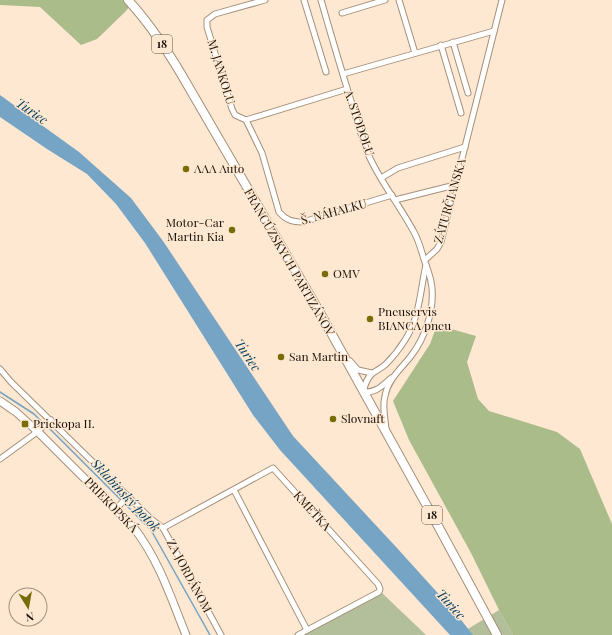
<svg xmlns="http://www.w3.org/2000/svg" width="612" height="635" viewBox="0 0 612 635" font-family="'Playfair Display',serif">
	<rect width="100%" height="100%" fill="#fee8d1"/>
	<g fill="#b2bf9a">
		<path d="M382,593L426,635H302Z"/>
		<path d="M499,610L513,635H458Z"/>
	</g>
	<g fill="#abbc8b">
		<path d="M0,0H135L125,12L97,39L81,45L40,7L0,5Z"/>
		<path d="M437,325L476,336L467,362L478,399L489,411L557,432L580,449L612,524V635H513L499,610L471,553L409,440L393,401L430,344Z"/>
	</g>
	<path fill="#76a4c5" d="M0,95L79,152L131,198L163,241L293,436L397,548L454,611L473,635H450L280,450L253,415L145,243L116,204L87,174L47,149L0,117Z"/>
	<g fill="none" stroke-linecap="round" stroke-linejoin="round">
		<g stroke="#76a4c5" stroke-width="1.5">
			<path d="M0,392L34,414L44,424"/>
			<path d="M47,426L151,530L210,635"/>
		</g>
		<defs>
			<g id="street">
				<path d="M265,0L215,14L207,20V27L232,109L235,115L246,120L347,89"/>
				<path d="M304,0L326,72"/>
				<path d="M321,0C331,35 341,69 352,104C357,121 362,139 369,156C381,183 401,207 415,234C420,244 422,254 426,265C429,274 431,277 432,288C434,311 425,338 411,356C401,369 388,379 385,396C382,406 385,418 386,429"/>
				<path d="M399,0L415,53"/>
				<path d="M342,13L385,0"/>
				<path d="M453,42L468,93"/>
				<path d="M441,45L461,113"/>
				<path d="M343,74L494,31"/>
				<path d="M246,120L262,153L279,212C286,220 292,222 303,222L392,195"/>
				<path d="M381,178L398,168L465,147"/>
				<path d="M395,200L455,185"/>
				<path d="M425,260L437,249L441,242L502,0"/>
				<path d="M350,361L358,370L372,373"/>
				<path d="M0,369L11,382L151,519L163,528L221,635"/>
				<path d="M391,378C382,386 376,393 363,392C365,385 367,377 373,373C377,370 382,368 386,364C393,357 400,348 405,340C420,317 420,291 426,265"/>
				<path d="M0,459L33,435L51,420"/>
				<path d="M234,490L307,630"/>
				<path d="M116,509L128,496"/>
				<path d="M163,528L273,468L378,584L380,589L379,592L298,635"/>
			</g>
			<path id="secondary" d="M0,401L16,412L38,432L134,528C159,560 171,598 186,635"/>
			<path id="primary" d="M128,0C153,27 173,59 191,91L319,311L437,524L497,635"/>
		</defs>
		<use href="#street" stroke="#a4907a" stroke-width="7"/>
		<use href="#secondary" stroke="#a4907a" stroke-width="9"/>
		<use href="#primary" stroke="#a4907a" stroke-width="10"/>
		<use href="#street" stroke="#fff" stroke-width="5"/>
		<use href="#secondary" stroke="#fff" stroke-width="7"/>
		<use href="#primary" stroke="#fff" stroke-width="8"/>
	</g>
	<g fill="#796c07" stroke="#fee8d1" stroke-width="1.5">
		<circle cx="186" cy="169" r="4"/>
		<circle cx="232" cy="230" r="4"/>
		<circle cx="325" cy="274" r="4"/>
		<circle cx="370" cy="319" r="4"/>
		<circle cx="281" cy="357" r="4"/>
		<circle cx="333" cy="419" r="4"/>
		<rect x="21" y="420" width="8" height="8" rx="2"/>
	</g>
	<g text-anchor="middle" stroke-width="3" stroke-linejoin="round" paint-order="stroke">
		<g fill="#fee8d1" stroke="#5d5244" stroke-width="1">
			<rect x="152" y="35" width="20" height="18" rx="3"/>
			<rect x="422" y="506" width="20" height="18" rx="3"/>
		</g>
		<g font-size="11" font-weight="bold" fill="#181108">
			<text x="162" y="48">18</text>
			<text x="432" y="519">18</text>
		</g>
		<g font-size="12" fill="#181108" stroke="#fee8d1">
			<text transform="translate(221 72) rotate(73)" y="4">M. JANKOLU</text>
			<text transform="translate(359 123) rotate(71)" y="4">A. STODOLU</text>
			<text transform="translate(450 201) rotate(-74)" y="4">ZÁTURČIANSKA</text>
			<text transform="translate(334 212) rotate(-15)" y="4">Š. NÁHALKU</text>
			<text transform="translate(289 262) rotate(60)" y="4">FRANCÚZSKYCH PARTIZÁNOV</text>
			<text transform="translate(111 505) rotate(46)" y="4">PRIEKOPSKÁ</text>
			<text transform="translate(312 511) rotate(48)" y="4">KMEŤKA</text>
			<text transform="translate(189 576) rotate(62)" y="4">ZA JORDÁNOM</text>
		</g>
		<g font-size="12" fill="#181108" stroke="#fee8d1" text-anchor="start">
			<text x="194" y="173">AAA Auto</text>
			<text x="224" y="227" text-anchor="end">Motor-Car<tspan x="224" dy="14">Martin Kia</tspan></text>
			<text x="333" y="278">OMV</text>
			<text x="378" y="316">Pneuservis<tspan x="378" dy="14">BIANCA pneu</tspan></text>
			<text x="289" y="361">San Martin</text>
			<text x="341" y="423">Slovnaft</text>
			<text x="33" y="428">Priekopa II.</text>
		</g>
		<g font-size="13" font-style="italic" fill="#003d5d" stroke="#fee8d1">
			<text transform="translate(32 111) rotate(35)" y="5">Turiec</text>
			<text transform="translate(248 355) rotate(56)" y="5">Turiec</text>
			<text transform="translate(126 495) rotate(47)" y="5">Sklabinský potok</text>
			<text transform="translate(451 604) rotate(48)" y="5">Turiec</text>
		</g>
	</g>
	<g transform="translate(28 607) rotate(169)"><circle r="19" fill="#fee8d1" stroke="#a29281"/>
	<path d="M0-3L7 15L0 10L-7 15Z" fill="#796c07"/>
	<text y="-6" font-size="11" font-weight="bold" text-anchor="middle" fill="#181108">N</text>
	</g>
</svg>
